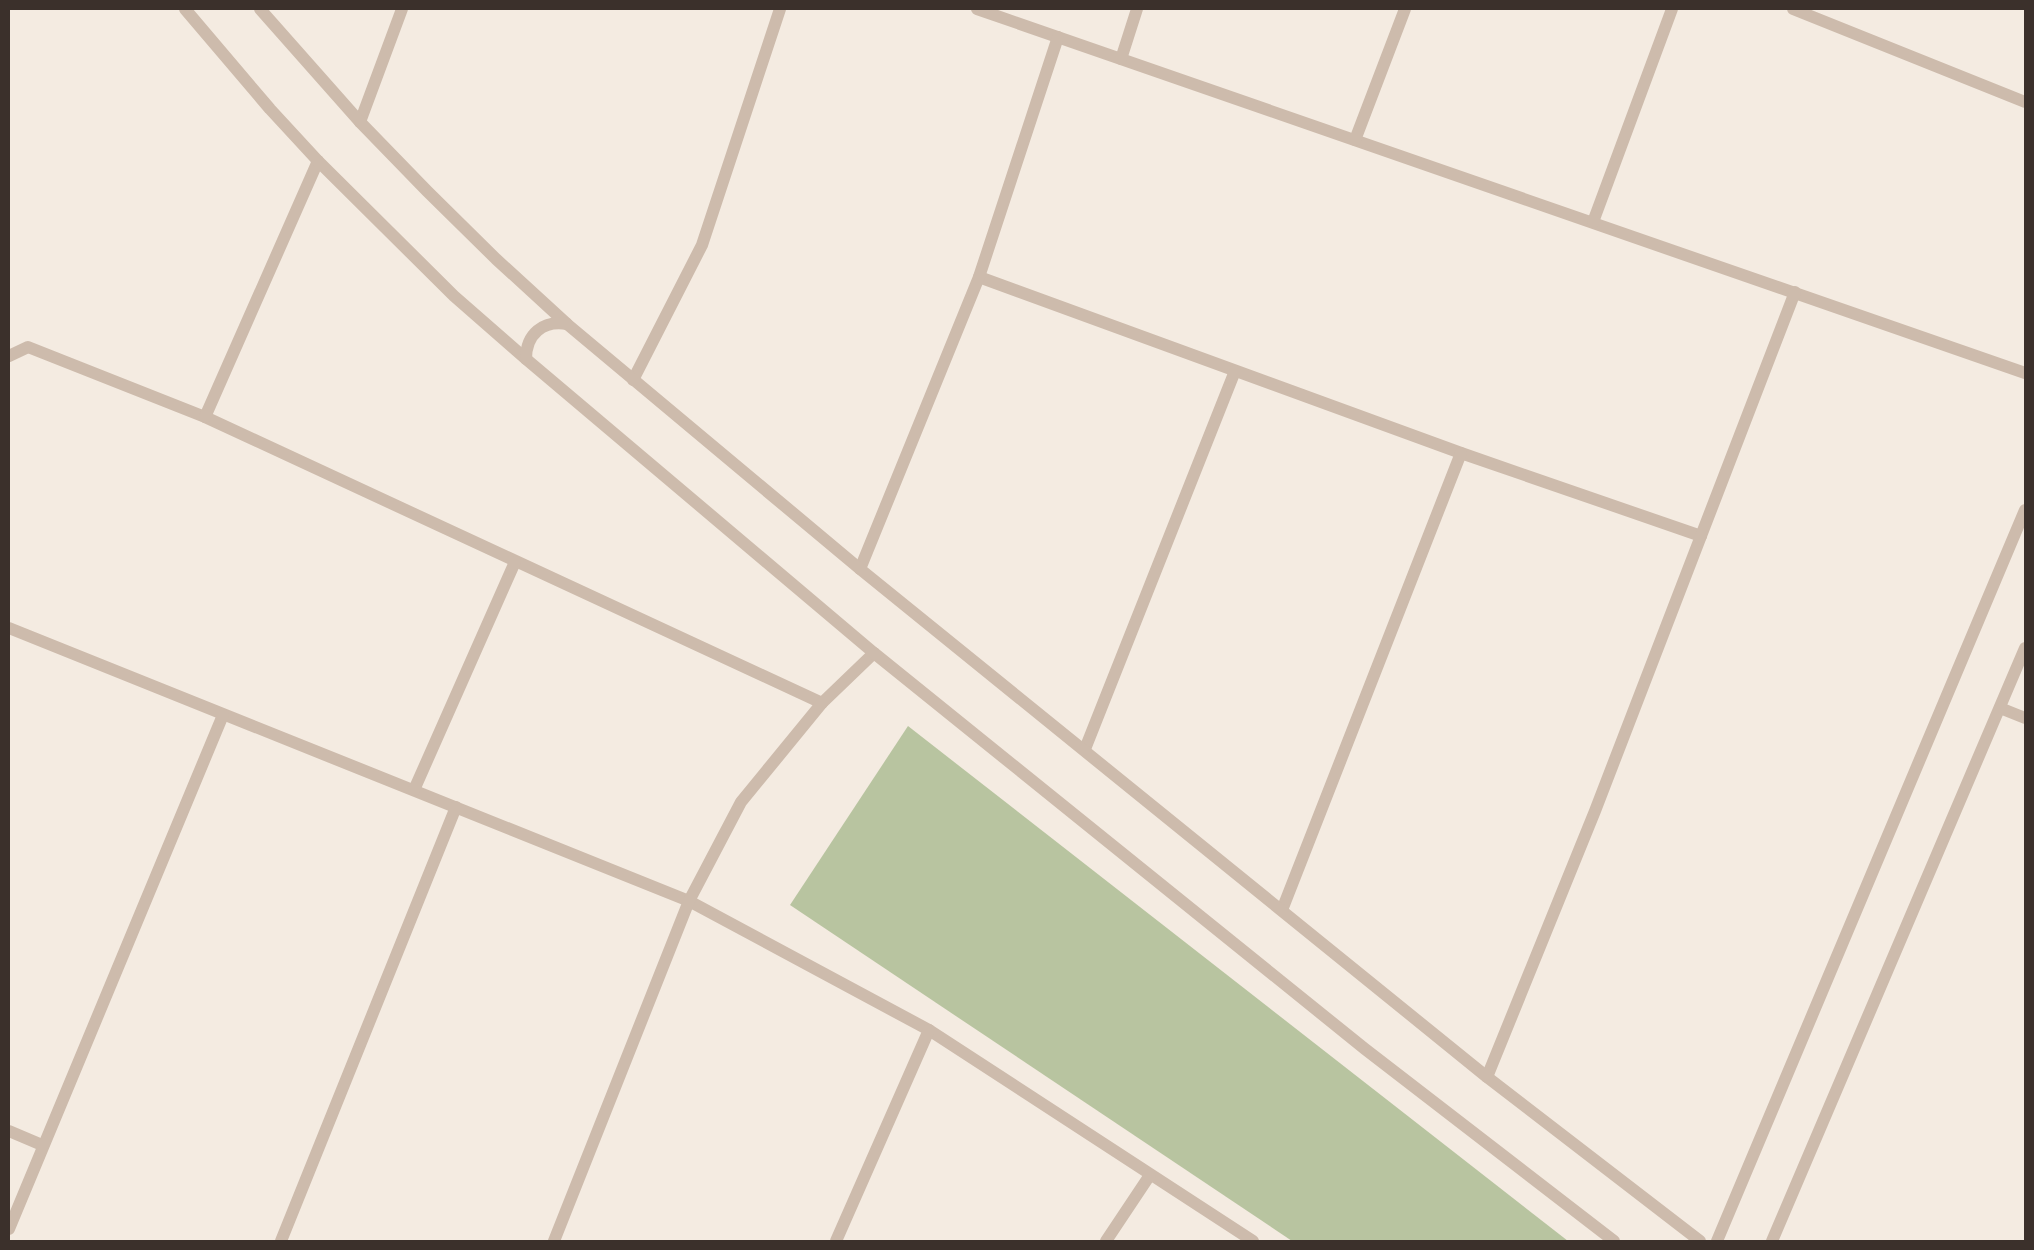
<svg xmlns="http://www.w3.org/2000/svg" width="2034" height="1250" viewBox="0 0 2034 1250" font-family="Inter,sans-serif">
	<rect width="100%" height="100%" fill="#f4ebe1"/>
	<path fill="#b8c4a0" d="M908,726L1568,1241H1292L790,905Z"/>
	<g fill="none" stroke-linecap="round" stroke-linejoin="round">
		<g stroke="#cdbbac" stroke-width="12">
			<path d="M977,9L2025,373"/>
			<path d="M1793,9L2025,102"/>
			<path d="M1121,59L1137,9"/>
			<path d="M360,122L402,9"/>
			<path d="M1355,140L1405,9"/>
			<path d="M1593,222L1672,9"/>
			<path d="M979,277L1461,453L1701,536"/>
			<path d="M9,356L28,347L205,417L822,703"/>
			<path d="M633,380L702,245L780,9"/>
			<path d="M205,417L318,161"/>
			<path d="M860,569L979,277L1058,37"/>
			<path d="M9,628L689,901L929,1030L1253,1241"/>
			<path d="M2000,708L2025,718"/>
			<path d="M1085,749L1235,371"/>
			<path d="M414,790L515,562"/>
			<path d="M1282,910L1461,453"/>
			<path d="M1487,1077L1595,811L1795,292"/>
			<path d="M9,1131L42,1145"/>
			<path d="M9,1229L223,715"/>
			<path d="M281,1241L456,807"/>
			<path d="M554,1241L689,901L741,802L822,703L874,653"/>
			<path d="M836,1241L929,1030"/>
			<path d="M1106,1241L1150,1175"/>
		</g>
		<g stroke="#cdbbac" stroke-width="12">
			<path d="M185,9L270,109L318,161L454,296L526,359L874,653L1365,1049L1614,1241"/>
			<path d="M260,9L360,122L427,191L496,259L567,324L860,569L1487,1077L1700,1241"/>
			<path d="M526,359C526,334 543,320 567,324"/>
			<path d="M1717,1241L2025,510"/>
			<path d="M1772,1241L2025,648"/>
		</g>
	</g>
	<rect width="2034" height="1250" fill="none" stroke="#3b302b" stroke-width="20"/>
</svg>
